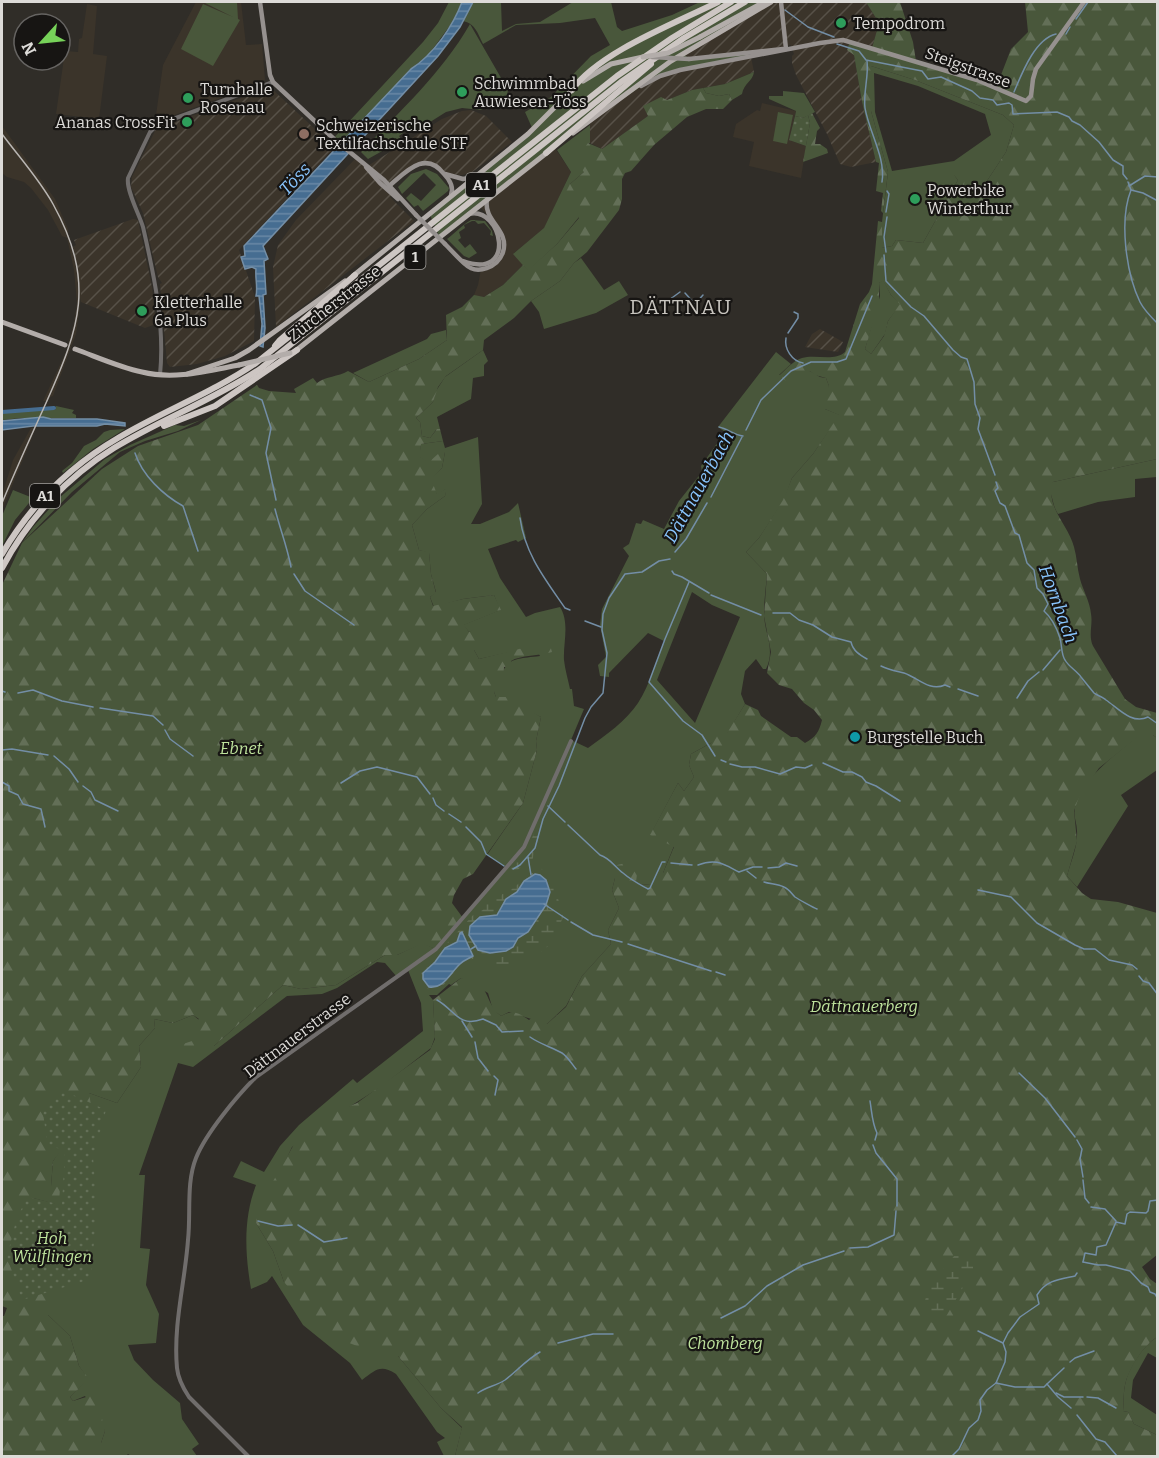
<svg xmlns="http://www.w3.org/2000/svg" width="1159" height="1458" viewBox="0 0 1159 1458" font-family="Bitter,serif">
	<defs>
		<pattern id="industrial-furrows" width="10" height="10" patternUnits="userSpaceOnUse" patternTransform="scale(1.5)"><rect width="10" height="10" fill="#3b342a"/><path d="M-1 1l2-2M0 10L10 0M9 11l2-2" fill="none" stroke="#575148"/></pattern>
		<pattern id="forest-firs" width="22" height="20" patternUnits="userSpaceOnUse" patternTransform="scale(1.5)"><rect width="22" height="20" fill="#49573b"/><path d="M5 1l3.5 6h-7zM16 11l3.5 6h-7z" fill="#636f57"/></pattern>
		<pattern id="wetland-marsh" width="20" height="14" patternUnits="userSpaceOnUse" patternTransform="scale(1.5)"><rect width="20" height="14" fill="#49573b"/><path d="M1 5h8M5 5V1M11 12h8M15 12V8" fill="none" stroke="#636f57"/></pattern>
		<pattern id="park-dots" width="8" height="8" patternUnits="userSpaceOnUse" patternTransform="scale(1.5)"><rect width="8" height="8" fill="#49573b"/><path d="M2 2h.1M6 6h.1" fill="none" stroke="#636f57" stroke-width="1.8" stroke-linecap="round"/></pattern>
		<pattern id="water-rules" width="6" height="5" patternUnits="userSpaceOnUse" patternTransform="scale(1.5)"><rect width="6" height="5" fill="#466d91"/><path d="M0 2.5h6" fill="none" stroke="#6988a5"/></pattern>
	</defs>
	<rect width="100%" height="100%" fill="#302d28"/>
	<g fill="#3b342a">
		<path d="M196,2H241L246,45L262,44L265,80L259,84L161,120L157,119L156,115L163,65Z"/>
		<path d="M87,4L97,6L93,54L107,56L99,119L56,114L65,51L78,52L79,39L82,38Z"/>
		<path d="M762,103L796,111L789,140L806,146L801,178L749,166L754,142L733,137L736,124L757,110L760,111Z"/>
		<path d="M2,126L55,199L68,229V234L80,269L82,289L76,334L53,396L50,397L48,401H43L66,352L74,323L77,303L74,270L67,238L62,236L48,210L31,188L24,182L7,177L2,173Z"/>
		<path d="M555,148L571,172L544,229L514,253L523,265L503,285L484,297L476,296L474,295L478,285L481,269L496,262L504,244L493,221L479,206Z"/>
		<path d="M31,428H36L2,510V495L13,460Z"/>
	</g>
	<g fill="url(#industrial-furrows)">
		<path d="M771,2H866L879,23L872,48L854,55L862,102L876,162L851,167L840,164L827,134L796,75L792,63V56L794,54L791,45L748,54L689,59L683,53Z"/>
		<path d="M751,57L754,72L725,84L692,90L667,100L644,106L648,116L602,149L590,143V121L628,93L660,76Z"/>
		<path d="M268,88L272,89L330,143L332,150L239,250L255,297L254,341L225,356L197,364L170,367L167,363L160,284L162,283L158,277L143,213L131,187L132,177L156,129Z"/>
		<path d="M471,110L486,116L512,142L471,173L462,175L445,174L436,166L419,164L390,186L392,195L390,197L414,221L276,327L273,267L278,245L296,220L356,158L366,167L442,119L462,111Z"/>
		<path d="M133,219L138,220L152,287L156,324L145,328L81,302V280L73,247L76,245L74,240Z"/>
		<path d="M820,329L843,342L838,352L805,347L812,334Z"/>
	</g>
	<g fill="#49573b" fill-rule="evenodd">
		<path d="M206,2H237L238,19L240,20L213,66L181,49L203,4L233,17L205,3Z"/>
		<path d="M449,2H462L457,16L429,54L411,69L336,149L331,141L423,42L438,23Z"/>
		<path d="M473,2H501L502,31L516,24L540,22L573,2H611L617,27L622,31L672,15L700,2H771L683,53L689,59L748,54L751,57L671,72L643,85L572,134L440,238L430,215L533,130L525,112L551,97L591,56L610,45L595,18L560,23L516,25L483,44C478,34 475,23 463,21Z"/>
		<path d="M470,24L508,90L507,95L481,110L462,108L446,112L419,129L415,124L399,136L402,140L368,159L361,152C399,112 442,73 470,24Z"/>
		<path d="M871,66L915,80L1003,115L1014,125L1006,152L981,190L977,186H964L954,175L958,180L923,243L896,240L892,246L882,248V222L888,172L871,111ZM874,73L918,86L985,114L991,135L954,161L892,171L875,112Z"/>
		<path d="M754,72C753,81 744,83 742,94L732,100L729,94L719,96L706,93L703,88L725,84Z"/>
		<path d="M783,91L804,93L815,112L803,118L795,116L796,111L769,99V96H783Z"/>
		<path d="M778,112L793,115L787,144L773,141Z"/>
		<path d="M590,125V143H588L584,172L570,184L579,217L557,244L528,271L513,254L544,228L571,172L557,150Z"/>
		<path d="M426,169L437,174L449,188L448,191L423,211L418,205L414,207L406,198L411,193L421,201L436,185L424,173L402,194L398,187L411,174Z"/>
		<path d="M471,220L485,221L492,231L493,236L490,235L491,231L484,223L478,224L474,220L464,225L465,228L459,232L461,238L458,240L465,248L470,244L477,253L469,258L464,256L447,239C455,233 462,225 471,220Z"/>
		<path d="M581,258L604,290L619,281L628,295L596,313L544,329L539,312L531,301L560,281L574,263Z"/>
		<path d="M883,280L891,295L901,304L888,321L885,334L871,354L865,349L880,296L879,283Z"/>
		<path d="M446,330L447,340L419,359L369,382L353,373L427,339L431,334Z"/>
		<path d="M483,350L488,361L484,365V376L473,378L471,399L437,417L440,429L436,430L430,438L422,436L420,422L416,418L433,402L436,391L445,377Z"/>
		<path d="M776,352L791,364L779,375L810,371L820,377L826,378L829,386L825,409L840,415L813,454L792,478L784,500L759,538L746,552L767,574C766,587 764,600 764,613C764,633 776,649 766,669H763L756,659L745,671L741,694L745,704L727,734L691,754L689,765L694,777L684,791L678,783L651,834L674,846L663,873L651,885L639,884L615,870V878L612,890L619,908L608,930L611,944L582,976L566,1006L547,1024L509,1012L501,1016L493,1010L488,993L461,978L451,985L449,984L437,995H429L433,1000L435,1037L431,1048L382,1086L346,1109L292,1147L256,1223L273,1251L284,1282L398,1356L441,1408L462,1428L455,1456H444L437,1442L445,1438L437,1432L396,1374C380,1364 376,1370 362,1380L350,1363L303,1325L272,1276L267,1282L251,1289C245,1254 243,1219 256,1185L233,1177L241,1161L264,1172L280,1146L299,1125L353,1079L357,1083L423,1031L421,1003L408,970L397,977L385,963L377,962L337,988L322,994L287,996L193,1067L178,1063L139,1175H145L140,1248L150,1249L146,1285L159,1314L156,1343L128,1345L134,1360L153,1380L180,1403L182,1419L199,1444L192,1449L197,1456H131L128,1454L126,1456H101V1443L105,1431L85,1396L73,1401L70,1397L88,1379L79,1366L70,1336L48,1315L25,1214L33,1198L59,1205L51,1186L53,1161L64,1145L89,1093L117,1103L141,1067L139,1046L155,1028L154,1019L173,1023L193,1015L199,1020L214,1046L283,985L301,989L336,985L385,955H397L422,943L436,949L507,868L487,855L523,803L537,750L536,741L541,717L496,697L494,692C508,659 504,660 540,656L536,648L523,649L479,659L474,650V630L469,632L463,625L500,610L494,595L463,599L434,607L430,597L436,592L431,574L429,553L419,550L412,525L427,509L445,496L446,489L437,495L430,479L442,468L445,452V450L429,463L419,457L421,444L443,441L445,448L478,437L482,504L471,524H480L509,512L518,503L526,538L518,542L516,540L488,549L500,578L526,617L535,613L560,607C570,623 563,643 564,660C565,670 568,679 570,689H572L574,706L584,709L571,740L588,748C606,735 626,721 638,703C650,684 656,662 664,641L648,633L609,673V677L600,676L598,665L606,657L600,625L602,609L629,556L623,548L629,544L636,523L641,524L643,520L664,529L679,501L702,472L701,466L725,432L718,427ZM692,592L712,605L740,617L695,723L657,680ZM465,939L445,981L423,973Z"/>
		<path d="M56,406L74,410L72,413L76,415V418H21L2,420V413L42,408L55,410Z"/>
		<path d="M201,420L178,431L145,441L120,452L72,492L22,543L33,527L59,498L105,459L130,445L175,425L184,426Z"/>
		<path d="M125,429L93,449L63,473L62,471L72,463L84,446L96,440L104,432L110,430Z"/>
		<path d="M1157,459V477L1135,479V497L1098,502L1058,514C1052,505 1053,494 1047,486L1053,482Z"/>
		<path d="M13,490L33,498L15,520L2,546V516Z"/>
		<path d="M1139,735H1153L1157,738V770L1121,795L1128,806L1077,887L1067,876C1071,861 1078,846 1077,831C1077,823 1073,816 1075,808C1078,781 1119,752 1139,735Z"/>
		<path d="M1157,1337V1358L1148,1353L1133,1380L1131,1398L1157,1415V1435L1134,1424L1128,1412L1123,1411C1124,1402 1123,1391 1126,1381C1130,1366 1144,1345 1157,1337Z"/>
	</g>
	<g fill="url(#forest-firs)" fill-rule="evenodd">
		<path d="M866,2H900L913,42L916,61L996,88L1011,49L1028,32L1025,2H1157V459L1053,482C1045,507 1068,524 1074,547C1077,557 1077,568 1080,579C1083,590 1090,602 1091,614C1093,625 1088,635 1093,646L1125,699L1136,707L1157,713V738L1153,735L1139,736L1099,768L1079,797L1074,811L1077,841L1067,876L1082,893L1091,899L1118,902L1157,913L1158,1254L1142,1267L1150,1279L1157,1284V1337C1144,1345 1131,1366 1126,1381C1123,1391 1124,1401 1123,1411L1128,1412L1134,1424L1157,1435V1456H455L462,1427L441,1408L398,1356L386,1357L344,1341L310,1312L284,1282L273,1251L256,1223L257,1216L267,1192L301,1132L317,1120L357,1103L430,1050L435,1039L433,1000L461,978C494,984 482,1001 501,1016C513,1009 518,1013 529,1020L538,1013L544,1017L547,1024L566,1007L582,976L611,944L608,930L619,908L612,890L615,878V870L617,865L630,862L638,866L636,882L639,884L651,885L658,871L663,873L674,847L650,835L678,783L684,791L694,777L689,765L691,754L711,743L718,728L727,733L745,704L758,710L761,716L791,737H797L805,743C816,737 819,732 822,720L814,710L804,703L792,689L779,685L767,673L771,652L764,616L767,574L746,552L759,538L783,500L792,478L813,454L839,415L825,409L819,402L829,386L826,378L815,375L810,371L791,384L779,376C786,369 793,361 802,358C816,354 834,362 845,352L860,304L869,292L872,284L878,221L882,222V248L892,246L896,240L923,243L958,180L954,174H965L964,186H977L981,190L1006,152L1014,125L1003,115L915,80L871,66V111L888,172L883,213L881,211L883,193L876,191L879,163L876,162L862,102L854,55L847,50L850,41L872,48L879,23ZM883,281L891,295L900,304L888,321L884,336L871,354L865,349L879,304V283Z"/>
		<path d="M703,88L706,93L719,96L729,94L732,100L723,109H706L687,117L654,145L631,171L625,173L622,179V199L619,210L587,252L574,263L560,281L531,301L514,318L484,340L483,350L446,376L438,387L433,402L416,418L420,422L422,436L430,438L437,429H440L443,441L421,444L420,457L429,462L438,454V450H445V452L442,468L431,479L437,494L447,488L445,496L427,509L412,525L419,550L429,552L431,574L436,593L430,597L433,606L463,599L494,595L501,610L464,625L469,632L474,629L481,644L474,650L479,659L523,648L550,645L552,652C540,656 520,655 511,661V666L504,667L503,685L494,692L496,697H506L541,717L536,741L537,750L523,803L473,874L463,879L454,895L452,903L463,918L436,949L422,944L397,955H385L336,985L301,989L283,985L214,1046L180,1059L177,1046L195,1040L188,1027L199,1019L193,1015L173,1023L154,1019L155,1028L139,1046L141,1067L117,1103L89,1093L92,1112L53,1161L51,1186L60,1187L59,1205L33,1198L31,1204L57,1289L48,1315L70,1336L79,1366L89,1379L70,1397L73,1401L96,1394L105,1431L101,1443V1456H2V1316H4L7,1308L2,1306V585L22,543L102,469L138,446L198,425L257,385L259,388L269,391L296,393L294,389L313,378L317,383C326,376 338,377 348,371L369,382L419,359L447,340L446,315L462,307L474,295L484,297L503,285L523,265L528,270L557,244L579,218L566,192L570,184L584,172L575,161L588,143L602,149L648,116L643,106L661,97L667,100L692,90Z"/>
		<path d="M812,113L820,128L817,131L815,144H820L827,149L828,153L803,162L810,123L808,115Z"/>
	</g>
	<g fill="url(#wetland-marsh)" fill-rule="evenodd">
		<path d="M538,830L540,832C538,847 531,857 531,871L540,868L552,876L563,917L553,942L541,952L523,956L511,965L490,964L480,956C474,958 467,961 461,965C450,974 447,987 432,992C425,987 421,982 419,974L424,966L439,952L475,913L483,910L489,895L494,893L501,896C505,890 507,892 513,888C520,884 525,875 528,868L526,863L516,871L511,872L509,870L529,845L535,831ZM536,874C567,880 539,918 529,931C526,935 521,935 518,939C515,943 515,947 510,949C500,954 487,954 478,950L469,937L470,926L480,917L497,915L508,898L517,892L524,881ZM460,933H463L472,957C456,964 445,989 429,987L423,973L435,962L445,948L457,942Z"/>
		<path d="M958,1251L973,1255V1270L944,1320L932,1323C910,1299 943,1271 958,1251Z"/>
	</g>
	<g fill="url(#park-dots)">
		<path d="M808,115L810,123L806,146L789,140L795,116L803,118Z"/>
		<path d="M60,1089L106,1110L93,1157L97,1205L91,1279L22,1300L7,1257L17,1217L28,1197L62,1205L65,1149L48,1147L43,1113Z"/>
	</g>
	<g fill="url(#water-rules)" stroke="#738ea6" stroke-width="1.5">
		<path d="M462,2H473L460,27L438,56L263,246L268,259L264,261L266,294L263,295L265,328L263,347L260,346L262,324L259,296H256C258,287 255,278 256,269L252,267L245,269L241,257L245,256L244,246L411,69C434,54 453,26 462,2Z"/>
		<path d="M43,417L51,419H97L125,423V426L105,424L97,426H33L2,430V421Z"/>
		<path d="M535,874L540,875L546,880L550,892L546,905L528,932L518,938L513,947L506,951L490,953L478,950L469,935L470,926L480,917L497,915L506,899L517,892L524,881Z"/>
		<path d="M462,932L473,956C468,959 464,960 460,964C450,973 444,989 429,987L423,979V973L435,962L445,948L457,942L460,933Z"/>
	</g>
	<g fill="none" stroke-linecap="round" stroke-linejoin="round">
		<g stroke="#738ea6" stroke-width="1.5">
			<path d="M785,10L808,27L834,37"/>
			<path d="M1076,19L1088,2"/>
			<path d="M1066,34L1070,27"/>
			<path d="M837,44L859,51L866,60L922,71L928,79L941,77L972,91L980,98L993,100L997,105L1009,103L1012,105L1013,114L1057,112L1069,117L1072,121L1080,125L1099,142L1113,160L1123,166V174L1127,179"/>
			<path d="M867,61C869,76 863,93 865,108C869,132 886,158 882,182"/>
			<path d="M1014,92C1022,73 1035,39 1056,34"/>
			<path d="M1128,182L1131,190C1119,220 1126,273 1140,302C1144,310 1152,318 1158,324"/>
			<path d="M1129,186L1145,176L1158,177"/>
			<path d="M1131,190L1143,193L1158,201"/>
			<path d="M886,212L889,194L887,191"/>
			<path d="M886,252L884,237L887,217"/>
			<path d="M884,255L886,281L911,307L924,316L953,350L961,357L967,359L974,382L975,404L980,418L978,429L995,475"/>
			<path d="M685,293L695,304L703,295"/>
			<path d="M669,300L680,292"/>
			<path d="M788,333L798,318V314L794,312"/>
			<path d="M786,338C784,349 792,361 803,363"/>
			<path d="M250,395L262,400L271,428L266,453L276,500"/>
			<path d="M719,427C728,429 734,435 743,436"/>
			<path d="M746,430L761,400L791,371L811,362H837L846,359L872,296"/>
			<path d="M135,453C142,475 163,495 183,506L198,551"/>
			<path d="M996,482L998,488L995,491L1000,503L1005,506L1015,533L1019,535L1027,563L1034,570L1037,588L1043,594L1048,604L1044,611C1051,617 1057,629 1060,638C1062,645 1061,654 1065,660C1069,667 1077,671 1081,677C1085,682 1090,688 1094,693C1096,695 1103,697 1106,700C1118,708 1132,725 1148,717L1158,724"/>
			<path d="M711,497L742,437"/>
			<path d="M275,509C280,529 287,546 291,567"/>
			<path d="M520,518C525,554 545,579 565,608L570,610"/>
			<path d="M675,552L686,539L707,503"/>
			<path d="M672,571L674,574L682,577L709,593"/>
			<path d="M294,574L305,591L354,625"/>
			<path d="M689,582L665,639L649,682L683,721L702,735L715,756"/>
			<path d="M711,595L761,615"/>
			<path d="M773,613H790L799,620L813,625L832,637L851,642C853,651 860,655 867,659"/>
			<path d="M585,621L601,627"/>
			<path d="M881,666C889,670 896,671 904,673C917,677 929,692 945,685L950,687"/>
			<path d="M1043,670L1060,650"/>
			<path d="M958,689L978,696"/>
			<path d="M2,691L5,692"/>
			<path d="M18,693L33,690L62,701L93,707"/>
			<path d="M1017,698L1028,681L1039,672"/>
			<path d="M100,708L153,716L163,725"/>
			<path d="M165,730L170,739L193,756"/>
			<path d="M2,750L12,749L48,755"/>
			<path d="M54,756L69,769L78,782"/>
			<path d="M721,760L726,762"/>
			<path d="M823,763L843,772H852L862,777L866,782L876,786L900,801"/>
			<path d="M730,764L742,767H755L780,774L796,767L805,768L812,765"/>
			<path d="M2,782L9,786V791L18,795L23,804L41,809L45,827"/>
			<path d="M341,783L360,771L377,767L417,777L430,794"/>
			<path d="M83,786L91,792L95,800L118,811"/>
			<path d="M433,798L436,805L444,811"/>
			<path d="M548,806L565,822"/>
			<path d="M449,814L461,822"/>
			<path d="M568,825L600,855C610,858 615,867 623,873C631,880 639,884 648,889L650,888L662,862H665"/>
			<path d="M466,827L481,842L486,854L504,866"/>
			<path d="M528,857L531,875"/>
			<path d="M671,863L692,865"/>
			<path d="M698,865C716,858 723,864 739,872L753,867H762"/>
			<path d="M768,868L779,867L786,863L797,866"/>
			<path d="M513,869L520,865L535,848L543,819L559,786L585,718L591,707L603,693L607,653L602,630L603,614L609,598L625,574L642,572L659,561L670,559"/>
			<path d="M747,871L756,878"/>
			<path d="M764,882C770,884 778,884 784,887C789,889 791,893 795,897C798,899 814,908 817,909"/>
			<path d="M978,890L1011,897L1037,923L1075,945L1084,949H1095L1109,960L1132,965L1137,969"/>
			<path d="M544,904L568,920"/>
			<path d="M571,922L593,935L622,942"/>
			<path d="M628,944L711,971"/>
			<path d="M471,949L476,946"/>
			<path d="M716,972L725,975"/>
			<path d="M1139,976L1143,981L1149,983L1158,995"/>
			<path d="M437,1000C455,1010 458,1028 483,1019L496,1025L502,1032L523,1031"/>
			<path d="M462,1021L472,1037"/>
			<path d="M530,1037C540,1044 551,1047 562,1053C567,1056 572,1064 576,1069"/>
			<path d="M475,1042L478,1058L488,1071"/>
			<path d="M1019,1073L1045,1098L1075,1137"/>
			<path d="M494,1076L498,1080L495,1095"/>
			<path d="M870,1101C872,1113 872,1123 877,1133L875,1140"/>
			<path d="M1077,1140L1082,1149L1080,1159L1083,1177"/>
			<path d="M873,1145L876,1153L897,1179V1206"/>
			<path d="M1083,1180L1085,1198L1089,1203"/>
			<path d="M1091,1207L1105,1209L1116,1221"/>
			<path d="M258,1221L278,1226L292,1225"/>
			<path d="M298,1225L324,1242L347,1238"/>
			<path d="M850,1248L868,1247L894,1235L896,1211"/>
			<path d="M1083,1262L1085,1253L1096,1255L1097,1247L1106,1245L1116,1222L1125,1224L1127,1214L1130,1212L1146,1213L1148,1211L1150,1201L1158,1200"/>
			<path d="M1083,1262L1098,1265H1106L1130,1271L1141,1283L1148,1287L1150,1292L1155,1294L1158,1299"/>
			<path d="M721,1318L745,1306L767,1286L803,1265L844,1251"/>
			<path d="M978,1331L1003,1343"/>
			<path d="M558,1343L593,1334H613"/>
			<path d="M1070,1362L1075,1358L1094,1351"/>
			<path d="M996,1383L1015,1387H1044L1047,1384L1058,1397L1071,1408"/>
			<path d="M1047,1384L1064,1368"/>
			<path d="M478,1393C486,1387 496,1386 505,1380C517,1371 526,1360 540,1352"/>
			<path d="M1056,1393L1064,1397H1083"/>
			<path d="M1087,1397L1098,1398L1116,1408"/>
			<path d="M1077,1415L1096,1439L1105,1442L1117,1456"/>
			<path d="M952,1456L959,1449L969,1428L978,1420L981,1411L980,1400L987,1390L996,1383L1005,1362L1006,1352L1003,1343L1008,1333L1020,1317L1039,1304L1037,1295C1046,1280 1060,1279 1075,1276L1077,1273"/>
		</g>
		<path stroke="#466d91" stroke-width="4" d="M2,412L54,408"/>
		<g stroke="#706d6c" stroke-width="4">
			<path d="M160,375C165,325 154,275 143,227C139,214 126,190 128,178L150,132L157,125L273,82"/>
			<path d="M248,1456L189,1397C183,1388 178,1378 177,1368C173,1325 185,1282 188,1240C191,1213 186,1183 196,1158C206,1133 237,1096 256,1077L436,949L524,847L571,741"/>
		</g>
		<g stroke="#96918f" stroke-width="4.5">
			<path d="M260,2L270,75L273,82L335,140L384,180L416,215"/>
			<path d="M781,2L786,49"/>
			<path d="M689,59L783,49"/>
			<path d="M641,86L660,76L680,70L820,43L843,40L977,80L1026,101L1031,96L1033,79L1036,69L1084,2"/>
			<path d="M366,167L380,183L398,199"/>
			<path d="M445,174L463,179L474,177"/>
			<path d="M389,186C405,173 425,149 444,174C450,180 454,187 451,195"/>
			<path d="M445,244C451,250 458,258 465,264C477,276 498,267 503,252C510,230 483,221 487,200"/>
			<path d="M463,261C518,281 502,206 469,214"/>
		</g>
		<g stroke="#b3adaa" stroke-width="5">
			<path d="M700,37L764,2"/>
			<path d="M583,81L611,64L643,57"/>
			<path d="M573,133L671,61L771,2"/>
			<path d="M353,276L528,134L574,88"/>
			<path d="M2,322L65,345"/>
			<path d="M75,349C97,357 119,367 142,372C174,380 207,371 239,365"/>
			<path d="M294,352L549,151"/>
			<path d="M187,374L235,358L249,350L345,281"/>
		</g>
		<g stroke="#cdc6c3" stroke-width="6">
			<path d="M572,90C599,52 676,23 718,2"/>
			<path d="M546,153L651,64"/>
			<path d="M275,346L280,340L355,275"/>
			<path d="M164,426L215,406L297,350"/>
			<path d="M2,554C30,506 70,466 118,438C163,411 212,393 256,363L617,76L672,38L731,2"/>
			<path d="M2,568C28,519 67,477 114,448C162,419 213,400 260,369L621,82L684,38L745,2"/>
		</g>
		<path stroke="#b9b6b3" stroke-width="1.5" d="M2,134C19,157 39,179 53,204C96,282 80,327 46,403C31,436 16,469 2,503"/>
		<g stroke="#96918f" stroke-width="4.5">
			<path d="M652,57L689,59"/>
			<path d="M416,215L445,244"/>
		</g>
		<g stroke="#b3adaa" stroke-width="5">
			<path d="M643,57L668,53L700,37"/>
			<path d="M239,365L290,353"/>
		</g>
	</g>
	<g fill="#2e9e5b" stroke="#171513" stroke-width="2">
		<circle cx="841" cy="23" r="6"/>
		<circle cx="462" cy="92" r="6"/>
		<circle cx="188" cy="98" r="6"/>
		<circle cx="187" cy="122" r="6"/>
		<circle cx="915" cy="199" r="6"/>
		<circle cx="142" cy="311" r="6"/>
	</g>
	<circle fill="#8d6e63" stroke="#171513" stroke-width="2" cx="304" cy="134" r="6"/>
	<circle fill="#0f9aa8" stroke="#171513" stroke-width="2" cx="855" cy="737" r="6"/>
	<g text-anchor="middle" stroke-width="4.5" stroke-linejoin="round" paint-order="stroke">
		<g fill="#171513" stroke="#a2a09d" stroke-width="1.5">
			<rect x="466" y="173" width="30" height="24" rx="4.5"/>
			<rect x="404.5" y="245" width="21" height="24" rx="4.5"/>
			<rect x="30" y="484" width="30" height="24" rx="4.5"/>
		</g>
		<g font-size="15" font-weight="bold" fill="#dddbd8">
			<text x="481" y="190">A1</text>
			<text x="415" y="262">1</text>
			<text x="45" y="501">A1</text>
		</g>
		<g font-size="16" fill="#dddbd8" stroke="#171513" text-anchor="start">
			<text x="853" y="29">Tempodrom</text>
			<text x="474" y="89">Schwimmbad<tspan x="474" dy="18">Auwiesen-Töss</tspan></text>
			<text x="200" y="95">Turnhalle<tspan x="200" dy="18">Rosenau</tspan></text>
			<text x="175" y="128" text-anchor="end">Ananas CrossFit</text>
			<text x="316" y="131">Schweizerische<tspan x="316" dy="18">Textilfachschule STF</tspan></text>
			<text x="927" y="196">Powerbike<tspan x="927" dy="18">Winterthur</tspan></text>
			<text x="154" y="308">Kletterhalle<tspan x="154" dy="18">6a Plus</tspan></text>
			<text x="867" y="743">Burgstelle Buch</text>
		</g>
		<g font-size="16" fill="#dddbd8" stroke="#171513">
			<text transform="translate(968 67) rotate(20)" y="6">Steigstrasse</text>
			<text transform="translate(334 303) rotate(-38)" y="6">Zürcherstrasse</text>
			<text transform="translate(297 1035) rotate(-37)" y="6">Dättnauerstrasse</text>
		</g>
		<g font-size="16" font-style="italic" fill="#bfe49d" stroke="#171513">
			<text x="241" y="754">Ebnet</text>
			<text x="864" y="1012">Dättnauerberg</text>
			<text x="52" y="1244">Hoh<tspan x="52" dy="18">Wülflingen</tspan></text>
			<text x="725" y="1349">Chomberg</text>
		</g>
		<g font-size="18" font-style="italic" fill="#89c5fe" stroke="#171513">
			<text transform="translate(295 179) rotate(-47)" y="6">Töss</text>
			<text transform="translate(699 487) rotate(-61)" y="6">Dättnauerbach</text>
			<text transform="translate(1058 604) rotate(70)" y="6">Hornbach</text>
		</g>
		<g font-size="20" letter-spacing="1.5" fill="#c8c5bf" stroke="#171513">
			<text x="681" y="314">DÄTTNAU</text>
		</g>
	</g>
	<rect width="1159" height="1458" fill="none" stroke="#dddbd8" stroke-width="6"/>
	<g transform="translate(42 42) rotate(243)"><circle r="28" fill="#171513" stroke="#666462" stroke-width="1.5"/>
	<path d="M0-4.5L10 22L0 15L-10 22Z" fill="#77d259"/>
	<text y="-9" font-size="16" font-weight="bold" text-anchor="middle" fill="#dddbd8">N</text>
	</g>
</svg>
